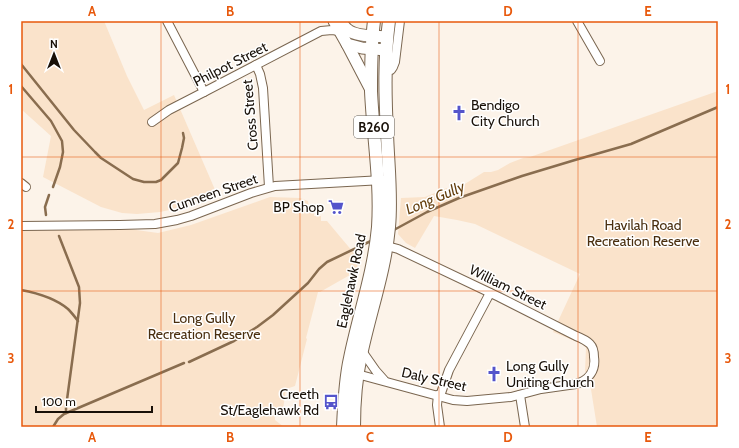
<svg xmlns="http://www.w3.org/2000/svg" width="739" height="448" viewBox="0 0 739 448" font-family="Cabin,sans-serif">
	<rect width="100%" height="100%" fill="#fcf3e9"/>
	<g fill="#fae3cb">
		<path d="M21,21H104L127,76L144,110L174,95L216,192L188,206L160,212L137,214L122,213L101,207L43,177L51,136L21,109Z"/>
		<path d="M718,91V427H597L590,383L585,371L586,348L582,344L553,332L580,274L475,224L457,220L434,216L415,248L406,243L398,234L401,198L425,197L447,188V192L460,187L484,172H491L498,170L510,163L523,158L530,157Z"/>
		<path d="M270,197L300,198L308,201L309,210H314V216H321V221H327L358,258L357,271L320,292H318L306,338L307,339L295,386L286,389L283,409H274L275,420L284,427H21V230L129,229L158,233L191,225Z"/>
	</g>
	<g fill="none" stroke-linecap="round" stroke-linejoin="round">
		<g stroke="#896d4f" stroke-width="2.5">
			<path d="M21,64L74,130L95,152L101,158L133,179L144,182H156L161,180L178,163L182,148L184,138L183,133"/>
			<path d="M21,86L51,121L62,141L63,152L60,167L53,187"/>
			<path d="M46,215L45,207L49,195"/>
			<path d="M392,231L427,212L459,198L522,176L575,160L631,144L718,107"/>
			<path d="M59,236L79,287L80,303L66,407V413"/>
			<path d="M21,290C37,293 55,298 68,309C72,313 75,317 78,321"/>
			<path d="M189,362L234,341L257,327L273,315L308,283L319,269L327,262L373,240"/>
			<path d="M53,427L58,419L64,414L184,363"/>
		</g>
		<defs>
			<g id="street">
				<path d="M167,21L204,92"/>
				<path d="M577,21L600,61"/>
				<path d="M256,65L260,74L263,88L269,187"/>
				<path d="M385,70H391L393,67L395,62L400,21"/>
				<path d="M152,122L169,110L204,92L321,31L332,30L339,31"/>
				<path d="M21,183L26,187"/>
				<path d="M21,226L120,225L155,224L177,220L191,216L251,193L275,186L383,180"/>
				<path d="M362,351L376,371L384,380"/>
				<path d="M357,374L453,400L467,401L511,397L541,389L576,384C589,380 596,370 594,357C594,353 593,347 590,344C587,341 581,338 576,336L499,297L398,249L387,246"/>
				<path d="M438,395L437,405L440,427"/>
				<path d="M520,395L525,427"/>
				<path d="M440,396L449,370L490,293"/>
			</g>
			<g id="secondary">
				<path d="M334,21L347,44L362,48L386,50"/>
				<path d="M341,21C343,24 344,27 347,29C355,37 376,36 387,37"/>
				<path d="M347,44L371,90"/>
			</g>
			<g id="primary">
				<path d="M343,427C344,404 345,380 350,358C359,314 374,272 378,227C381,182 373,136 371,91C371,68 371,44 374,21"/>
				<path d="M354,427C354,403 356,378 361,355C370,312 385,271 389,227C392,196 388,164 387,133C385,95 384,59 389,21"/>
			</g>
		</defs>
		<use href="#street" stroke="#7a6650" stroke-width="10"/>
		<use href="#secondary" stroke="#7a6650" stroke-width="13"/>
		<use href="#primary" stroke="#7a6650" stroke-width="14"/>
		<use href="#street" stroke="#fff" stroke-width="8"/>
		<use href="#secondary" stroke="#fff" stroke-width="11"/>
		<use href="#primary" stroke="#fff" stroke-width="12"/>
	</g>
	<path fill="none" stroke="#e8590c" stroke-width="1" stroke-opacity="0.55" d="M161,21V427M300,21V427M439,21V427M578,21V427M21,157H718M21,291H718"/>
	<defs>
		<symbol id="church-bare" viewBox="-9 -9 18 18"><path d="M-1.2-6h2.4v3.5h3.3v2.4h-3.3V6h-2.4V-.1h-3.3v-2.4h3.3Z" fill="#5454cb" stroke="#fff" stroke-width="2.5" paint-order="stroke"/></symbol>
		<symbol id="supermarket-bare" viewBox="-9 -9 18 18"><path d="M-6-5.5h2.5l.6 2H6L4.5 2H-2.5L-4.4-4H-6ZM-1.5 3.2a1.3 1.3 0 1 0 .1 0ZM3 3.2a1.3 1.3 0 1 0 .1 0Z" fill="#5454cb" stroke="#fff" stroke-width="2.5" paint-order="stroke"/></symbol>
		<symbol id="bus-bare" viewBox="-9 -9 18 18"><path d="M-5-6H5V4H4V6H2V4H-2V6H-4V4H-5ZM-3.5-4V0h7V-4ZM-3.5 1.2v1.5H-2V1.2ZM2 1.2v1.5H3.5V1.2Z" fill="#5454cb" stroke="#fff" stroke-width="2.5" paint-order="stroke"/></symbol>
	</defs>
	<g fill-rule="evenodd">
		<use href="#church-bare" x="448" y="102" width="22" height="22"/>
		<use href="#supermarket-bare" x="325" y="196" width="22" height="22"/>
		<use href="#church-bare" x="483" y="363" width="22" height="22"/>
		<use href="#bus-bare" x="320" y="391" width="22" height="22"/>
	</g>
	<g text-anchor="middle" stroke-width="3" stroke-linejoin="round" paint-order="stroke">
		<rect fill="#fff" stroke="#5d5852" stroke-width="1" x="354" y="116" width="40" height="22" rx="3"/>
		<g font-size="13" font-weight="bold" fill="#181008">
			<text x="374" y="132">B260</text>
		</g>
		<g font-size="14" fill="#181008" stroke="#fff">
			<text transform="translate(230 64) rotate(-27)" y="5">Philpot Street</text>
			<text transform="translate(250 115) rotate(-95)" y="5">Cross Street</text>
			<text transform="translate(213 193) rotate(-19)" y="5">Cunneen Street</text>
			<text transform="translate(351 281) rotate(-78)" y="5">Eaglehawk Road</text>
			<text transform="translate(508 287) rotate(26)" y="5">William Street</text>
			<text transform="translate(434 379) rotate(13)" y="5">Daly Street</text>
		</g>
		<g font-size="14" fill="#181008" stroke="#fff" text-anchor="start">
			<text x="471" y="110">Bendigo<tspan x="471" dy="16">City Church</tspan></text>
			<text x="324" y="212" text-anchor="end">BP Shop</text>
			<text x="506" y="371">Long Gully<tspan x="506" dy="16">Uniting Church</tspan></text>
			<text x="319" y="399" text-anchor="end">Creeth<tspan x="319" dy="16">St/Eaglehawk Rd</tspan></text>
		</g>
		<g font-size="14" fill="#4a2f0f" stroke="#fff">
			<text x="643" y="230">Havilah Road<tspan x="643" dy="16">Recreation Reserve</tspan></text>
			<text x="204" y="323">Long Gully<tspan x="204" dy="16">Recreation Reserve</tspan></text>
		</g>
		<g font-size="15" font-style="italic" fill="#653f0e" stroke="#fff">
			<text transform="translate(435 198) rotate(-23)" y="5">Long Gully</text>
		</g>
	</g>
	<rect width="739" height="448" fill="none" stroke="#ffffff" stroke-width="44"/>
	<g transform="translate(54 54)" stroke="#ffffff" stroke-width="3" paint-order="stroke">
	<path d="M0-3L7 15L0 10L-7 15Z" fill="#181008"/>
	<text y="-6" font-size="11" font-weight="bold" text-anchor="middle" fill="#181008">N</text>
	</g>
	<path d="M36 406v6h116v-6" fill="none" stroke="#181008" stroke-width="2"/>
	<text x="42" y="406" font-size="12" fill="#181008" stroke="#ffffff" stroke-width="3" paint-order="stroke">100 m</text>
	<rect x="22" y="22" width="695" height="404" fill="none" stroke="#e8590c" stroke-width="1.5"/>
	<g font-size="13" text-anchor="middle" font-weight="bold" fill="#e8590c">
		<text x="92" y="16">A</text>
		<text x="230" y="16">B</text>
		<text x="370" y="16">C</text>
		<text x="508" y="16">D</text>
		<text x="648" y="16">E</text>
		<text x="11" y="94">1</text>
		<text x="728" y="94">1</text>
		<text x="11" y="229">2</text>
		<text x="728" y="229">2</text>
		<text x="11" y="363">3</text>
		<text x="728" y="363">3</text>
		<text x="92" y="442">A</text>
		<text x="230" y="442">B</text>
		<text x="370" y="442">C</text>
		<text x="508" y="442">D</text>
		<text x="648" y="442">E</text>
	</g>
</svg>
